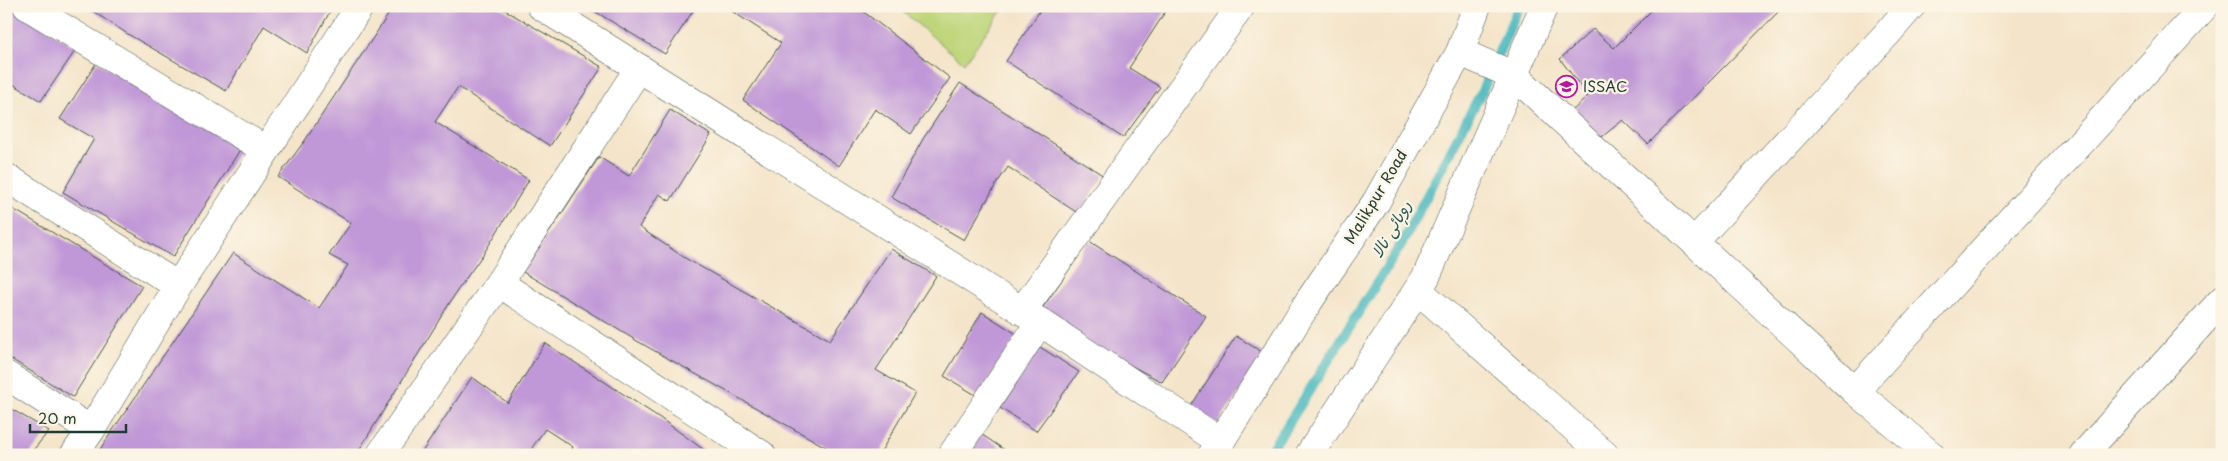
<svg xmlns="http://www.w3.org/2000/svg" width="2228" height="461" viewBox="0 0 2228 461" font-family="'Playpen Sans','Playpen Sans Arabic',sans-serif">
	<rect width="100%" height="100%" fill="#fcf5e5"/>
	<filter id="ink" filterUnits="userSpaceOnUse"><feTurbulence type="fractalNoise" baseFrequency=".02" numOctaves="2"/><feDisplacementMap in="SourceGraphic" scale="10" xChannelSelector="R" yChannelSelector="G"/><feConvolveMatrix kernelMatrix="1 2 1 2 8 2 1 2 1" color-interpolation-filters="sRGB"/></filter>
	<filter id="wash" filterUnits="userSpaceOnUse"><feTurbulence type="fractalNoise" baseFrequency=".0096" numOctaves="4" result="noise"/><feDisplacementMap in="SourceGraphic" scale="20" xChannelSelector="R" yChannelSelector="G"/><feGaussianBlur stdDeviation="1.12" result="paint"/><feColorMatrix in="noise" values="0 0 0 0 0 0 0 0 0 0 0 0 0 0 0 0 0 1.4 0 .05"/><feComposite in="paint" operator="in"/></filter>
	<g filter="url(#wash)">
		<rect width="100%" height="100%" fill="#f4e5ca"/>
		<path fill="#bed579" stroke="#6e8956" d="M896,6H1005L964,63Z"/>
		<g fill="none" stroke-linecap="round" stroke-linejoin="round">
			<path stroke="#4ab9bf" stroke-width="10" d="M1267,455L1287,426L1402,243L1482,91L1519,6"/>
		</g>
		<g id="blocks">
			<g fill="#c097d7">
				<path d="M6,6H11L77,48L41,101L6,80Z"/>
				<path d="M85,6H333L307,53L264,26L226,91L126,33Z"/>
				<path d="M394,6H498L602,67L550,146L458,87L435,122L529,180L484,253L457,291L356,455H96L233,253L319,308L348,265L329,255L351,223L278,177L306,139Z"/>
				<path d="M586,6H696L665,54Z"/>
				<path d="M724,6H856L950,78L911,134L875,109L839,166L743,100L781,43Z"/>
				<path d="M1043,6H1169L1129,68L1160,87L1123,138L1006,61Z"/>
				<path d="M1656,6H1784L1648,144L1623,120L1598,140L1569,114L1588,96L1560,59L1593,29L1614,48Z"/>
				<path d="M97,62L241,148L173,257L63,192L94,139L60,119Z"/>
				<path d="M960,83L1104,176L1079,214L1008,167L995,186L964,240L891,197L923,139Z"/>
				<path d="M670,110L711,135L670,201L659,194L639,227L685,258L830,340L891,249L936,276L876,370L915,393L879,455H840L637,341L523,272L599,157L629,176Z"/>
				<path d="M8,206L142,286L73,397L6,356Z"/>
				<path d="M1089,241L1206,316L1162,382L1089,343L1041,310Z"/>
				<path d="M982,312L1018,335L979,397L944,376Z"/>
				<path d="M1236,336L1265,354L1218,424L1191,406Z"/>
				<path d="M545,343L660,418L711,455H570L573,447L545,429L527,455H420L472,377L508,403Z"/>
				<path d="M1040,347L1079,372L1036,431L1000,408Z"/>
				<path d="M6,406L49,431L29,455H6Z"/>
				<path d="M978,432L1012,455H961Z"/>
			</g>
		</g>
	</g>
	<g filter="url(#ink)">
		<use href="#blocks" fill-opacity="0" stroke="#3f564a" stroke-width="1"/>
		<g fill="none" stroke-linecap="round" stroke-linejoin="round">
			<defs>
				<g id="minor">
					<path d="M27,6L266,150"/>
					<path d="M541,6L1040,322L1221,442"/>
					<path d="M1460,52L1515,76L1855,391"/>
					<path d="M6,177L178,286"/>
					<path d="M1695,241L1886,35L1911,6"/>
					<path d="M499,283L762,455"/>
					<path d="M1418,290L1605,455"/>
					<path d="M1022,311L1241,6"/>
					<path d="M6,375L91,430L178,286L360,6"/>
					<path d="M74,455L91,430"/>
					<path d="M380,455L499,283L639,68"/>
					<path d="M952,455L1040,322"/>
					<path d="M1309,455L1426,277L1544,6"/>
					<path d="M1931,455L1855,391L2205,6"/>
					<path d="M2083,455L2222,300"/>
				</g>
				<path id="tertiary" d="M1212,455L1309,301L1376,202L1460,52L1477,6"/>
			</defs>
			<use href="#minor" stroke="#3f564a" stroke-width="29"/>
			<use href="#tertiary" stroke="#3f564a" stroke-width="29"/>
			<use href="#minor" stroke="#fff" stroke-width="28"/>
			<use href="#tertiary" stroke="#fff" stroke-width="28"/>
		</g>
	</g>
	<defs>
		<symbol id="school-ring" viewBox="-11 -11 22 22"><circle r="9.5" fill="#fcf5e5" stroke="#b5179e" stroke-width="1.5"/><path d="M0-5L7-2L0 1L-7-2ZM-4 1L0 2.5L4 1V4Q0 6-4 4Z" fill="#b5179e"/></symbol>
	</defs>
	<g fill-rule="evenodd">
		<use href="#school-ring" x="1554" y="74" width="25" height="25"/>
	</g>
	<g text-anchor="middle" stroke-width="4.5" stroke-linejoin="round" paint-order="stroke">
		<g font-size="15" fill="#1f3d34" stroke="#fcf5e5" text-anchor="start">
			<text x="1583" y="92">ISSAC</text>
		</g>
		<g font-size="15" fill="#1f3d34" stroke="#fcf5e5">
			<text transform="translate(1376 197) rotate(-59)" y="5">Malikpur Road</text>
		</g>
		<g font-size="16" font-style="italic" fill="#2a5c57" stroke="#fcf5e5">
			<text transform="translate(1391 229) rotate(-60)" y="6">روہائی نالا</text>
		</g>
	</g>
	<rect width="2228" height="461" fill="none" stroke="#fcf5e5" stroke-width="25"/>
	<path d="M30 424v8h96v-8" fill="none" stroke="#1f3d34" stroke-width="2.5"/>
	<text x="38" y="424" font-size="15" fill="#1f3d34" stroke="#fcf5e5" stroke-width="4" paint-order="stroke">20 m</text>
</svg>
